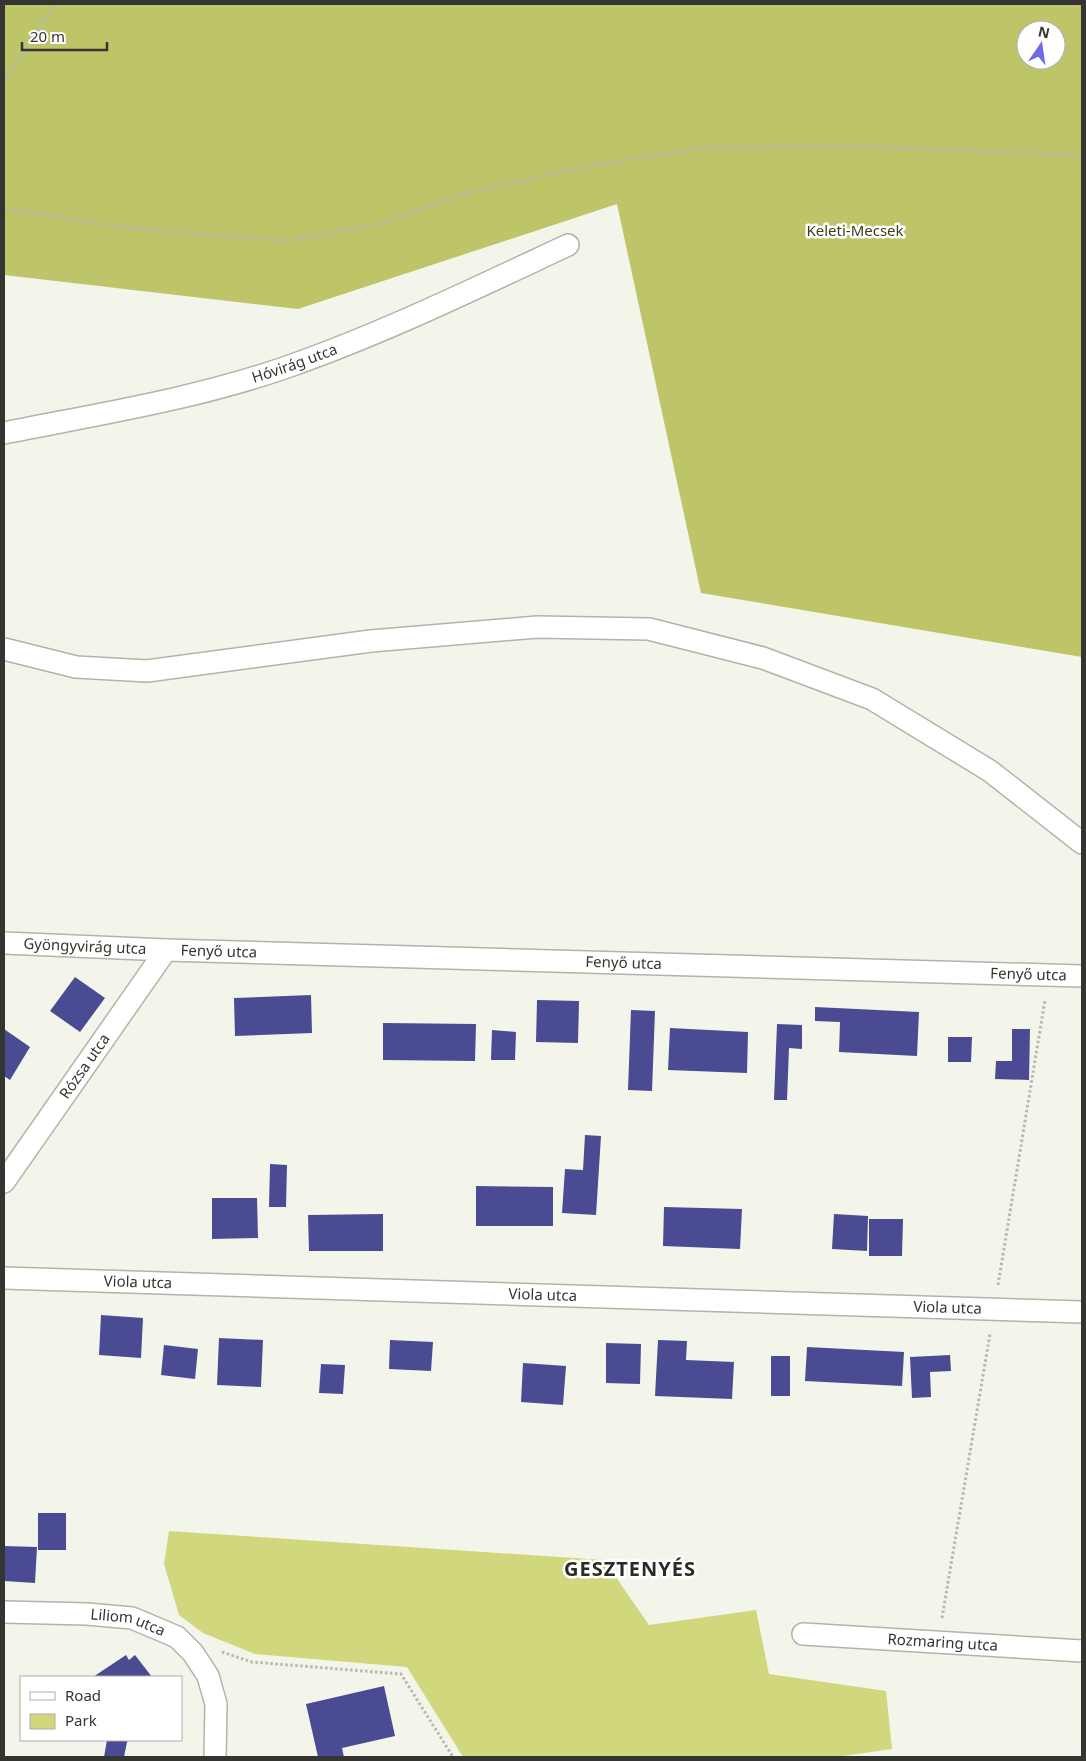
<svg xmlns="http://www.w3.org/2000/svg" width="1086" height="1761" viewBox="0 0 1086 1761" font-family="'Noto Sans',sans-serif">
	<rect width="100%" height="100%" fill="#f3f5ea"/>
	<path fill="#d0d77d" d="M169,1531L604,1560L649,1625L756,1610L769,1674L886,1691L892,1749L836,1757H463L407,1667L255,1654L203,1633L179,1615L164,1564Z"/>
	<path fill="#bec569" fill-rule="evenodd" d="M4,4H1082V657L701,593L617,204L298,309L4,275ZM1026,30H1056V60H1026Z"/>
	<g fill="#4a4b93">
		<path d="M75,977L105,998L80,1032L50,1011Z"/>
		<path d="M311,995L312,1033L235,1036L234,998Z"/>
		<path d="M537,1000L579,1001L578,1043L536,1042Z"/>
		<path d="M815,1007L919,1012L917,1056L839,1052L840,1022L815,1021Z"/>
		<path d="M631,1010L655,1011L652,1091L628,1090Z"/>
		<path d="M383,1023L476,1024L475,1061L383,1060Z"/>
		<path d="M777,1024L802,1025V1049L789,1048L787,1100H774Z"/>
		<path d="M670,1028L748,1032L747,1073L668,1070Z"/>
		<path d="M4,1029L30,1047L10,1080L4,1076Z"/>
		<path d="M1012,1029H1030L1029,1080L995,1079L996,1061H1012Z"/>
		<path d="M492,1030L516,1032L515,1060H491Z"/>
		<path d="M948,1037H972L971,1062H948Z"/>
		<path d="M585,1135L601,1136L596,1215L562,1213L565,1169L583,1170Z"/>
		<path d="M270,1164L287,1165L286,1207H269Z"/>
		<path d="M476,1186L553,1187V1226H476Z"/>
		<path d="M212,1198H257L258,1238L212,1239Z"/>
		<path d="M664,1207L742,1209L740,1249L663,1246Z"/>
		<path d="M383,1214V1251H309L308,1215Z"/>
		<path d="M834,1214L868,1216L867,1251L832,1249Z"/>
		<path d="M869,1219H903L902,1256H869Z"/>
		<path d="M101,1315L143,1318L141,1358L99,1355Z"/>
		<path d="M219,1338L263,1340L261,1387L217,1385Z"/>
		<path d="M390,1340L433,1342L431,1371L389,1369Z"/>
		<path d="M658,1340L687,1341L686,1360L734,1362L732,1399L655,1396Z"/>
		<path d="M606,1343L641,1344L640,1384L606,1383Z"/>
		<path d="M164,1345L198,1349L195,1379L161,1375Z"/>
		<path d="M807,1347L904,1352L902,1386L805,1381Z"/>
		<path d="M950,1355L951,1371L930,1372L931,1397L912,1398L910,1357Z"/>
		<rect x="771" y="1356" width="19" height="40"/>
		<path d="M523,1363L566,1366L563,1405L521,1402Z"/>
		<path d="M321,1364L345,1365L343,1394L319,1393Z"/>
		<rect x="38" y="1513" width="28" height="37"/>
		<path d="M4,1546L37,1547L35,1583L4,1581Z"/>
		<path d="M126,1655L129,1660L135,1655L152,1677H93Z"/>
		<path d="M384,1686L395,1736L342,1748L344,1757H318L306,1704Z"/>
		<path d="M107,1740H129L127,1742L124,1757H104Z"/>
	</g>
	<g fill="none" stroke-linecap="round" stroke-linejoin="round">
		<defs>
			<g id="street">
				<path id="s1" d="M4,433C99,414 195,399 287,367C384,333 476,288 568,245"/>
				<path d="M4,649L76,667L147,671L371,641L537,627L649,629L763,658L872,699L990,771L1082,843"/>
				<path id="s2" d="M4,943L166,950L1082,976"/>
				<path id="s3" d="M4,1182L166,950"/>
				<path id="s4" d="M4,1278L1082,1312"/>
				<path id="s5" d="M4,1612L87,1614L132,1618L177,1637L193,1653L208,1676L216,1704L215,1757"/>
				<path id="s6" d="M803,1634L1082,1651"/>
			</g>
		</defs>
		<use href="#street" stroke="#b2b4a9" stroke-width="24"/>
		<g stroke="#b7b9b0" stroke-width="3" stroke-dasharray="2.5 2.5" stroke-linecap="butt">
			<path d="M4,82L55,4"/>
			<path d="M4,208L118,227L285,241L380,224L466,193L587,166L702,148L851,146L1082,155"/>
			<path d="M998,1285L1045,1000"/>
			<path d="M942,1618L990,1334"/>
			<path d="M222,1652L252,1662L401,1674L453,1757"/>
		</g>
		<use href="#street" stroke="#fff" stroke-width="21"/>
	</g>
	<g text-anchor="middle" stroke-width="5" stroke-linejoin="round" paint-order="stroke">
		<g font-size="15" fill="#3d3f18" stroke="#fff">
			<text x="855" y="236">Keleti-Mecsek</text>
		</g>
		<g font-size="15" fill="#343530" stroke="#fff">
			<text dy="5" stroke="none"><textPath href="#s1" startOffset="299">Hóvirág utca</textPath></text>
			<text dy="5" stroke="none"><textPath href="#s2" startOffset="81">Gyöngyvirág utca</textPath></text>
			<text dy="5" stroke="none"><textPath href="#s2" startOffset="215">Fenyő utca</textPath></text>
			<text dy="5" stroke="none"><textPath href="#s2" startOffset="620">Fenyő utca</textPath></text>
			<text dy="5" stroke="none"><textPath href="#s2" startOffset="1025">Fenyő utca</textPath></text>
			<text dy="5" stroke="none"><textPath href="#s3" startOffset="141">Rózsa utca</textPath></text>
			<text dy="5" stroke="none"><textPath href="#s4" startOffset="134">Viola utca</textPath></text>
			<text dy="5" stroke="none"><textPath href="#s4" startOffset="539">Viola utca</textPath></text>
			<text dy="5" stroke="none"><textPath href="#s4" startOffset="944">Viola utca</textPath></text>
			<text dy="5" stroke="none"><textPath href="#s5" startOffset="125">Liliom utca</textPath></text>
			<text dy="5" stroke="none"><textPath href="#s6" startOffset="140">Rozmaring utca</textPath></text>
		</g>
		<g font-size="20" font-weight="bold" letter-spacing="1" fill="#2b2c24" stroke="#fff">
			<text x="630" y="1576">GESZTENYÉS</text>
		</g>
	</g>
	<rect width="1086" height="1761" fill="none" stroke="#343530" stroke-width="10"/>
	<rect x="20" y="1676" width="162" height="65" fill="#ffffff" stroke="#aeaeac"/>
	<rect x="30" y="1692" width="25" height="8" fill="#ffffff" stroke="#aeaeac"/>
	<text x="65" y="1701" font-size="15" fill="#343530">Road</text>
	<rect x="30" y="1714" width="25" height="15" fill="#d0d77d" stroke="#aeaeac"/>
	<text x="65" y="1726" font-size="15" fill="#343530">Park</text>
	<g transform="translate(1041 45) rotate(13)"><circle r="24" fill="#ffffff" stroke="#aeaeac"/>
	<path d="M0-4L9 19L0 12L-9 19Z" fill="#6d6ae4"/>
	<text y="-8" font-size="14" font-weight="bold" text-anchor="middle" fill="#343530">N</text>
	</g>
	<path d="M22 42v8h85v-8" fill="none" stroke="#343530" stroke-width="2.5"/>
	<text x="30" y="42" font-size="15" fill="#343530" stroke="#ffffff" stroke-width="4" paint-order="stroke">20 m</text>
</svg>
